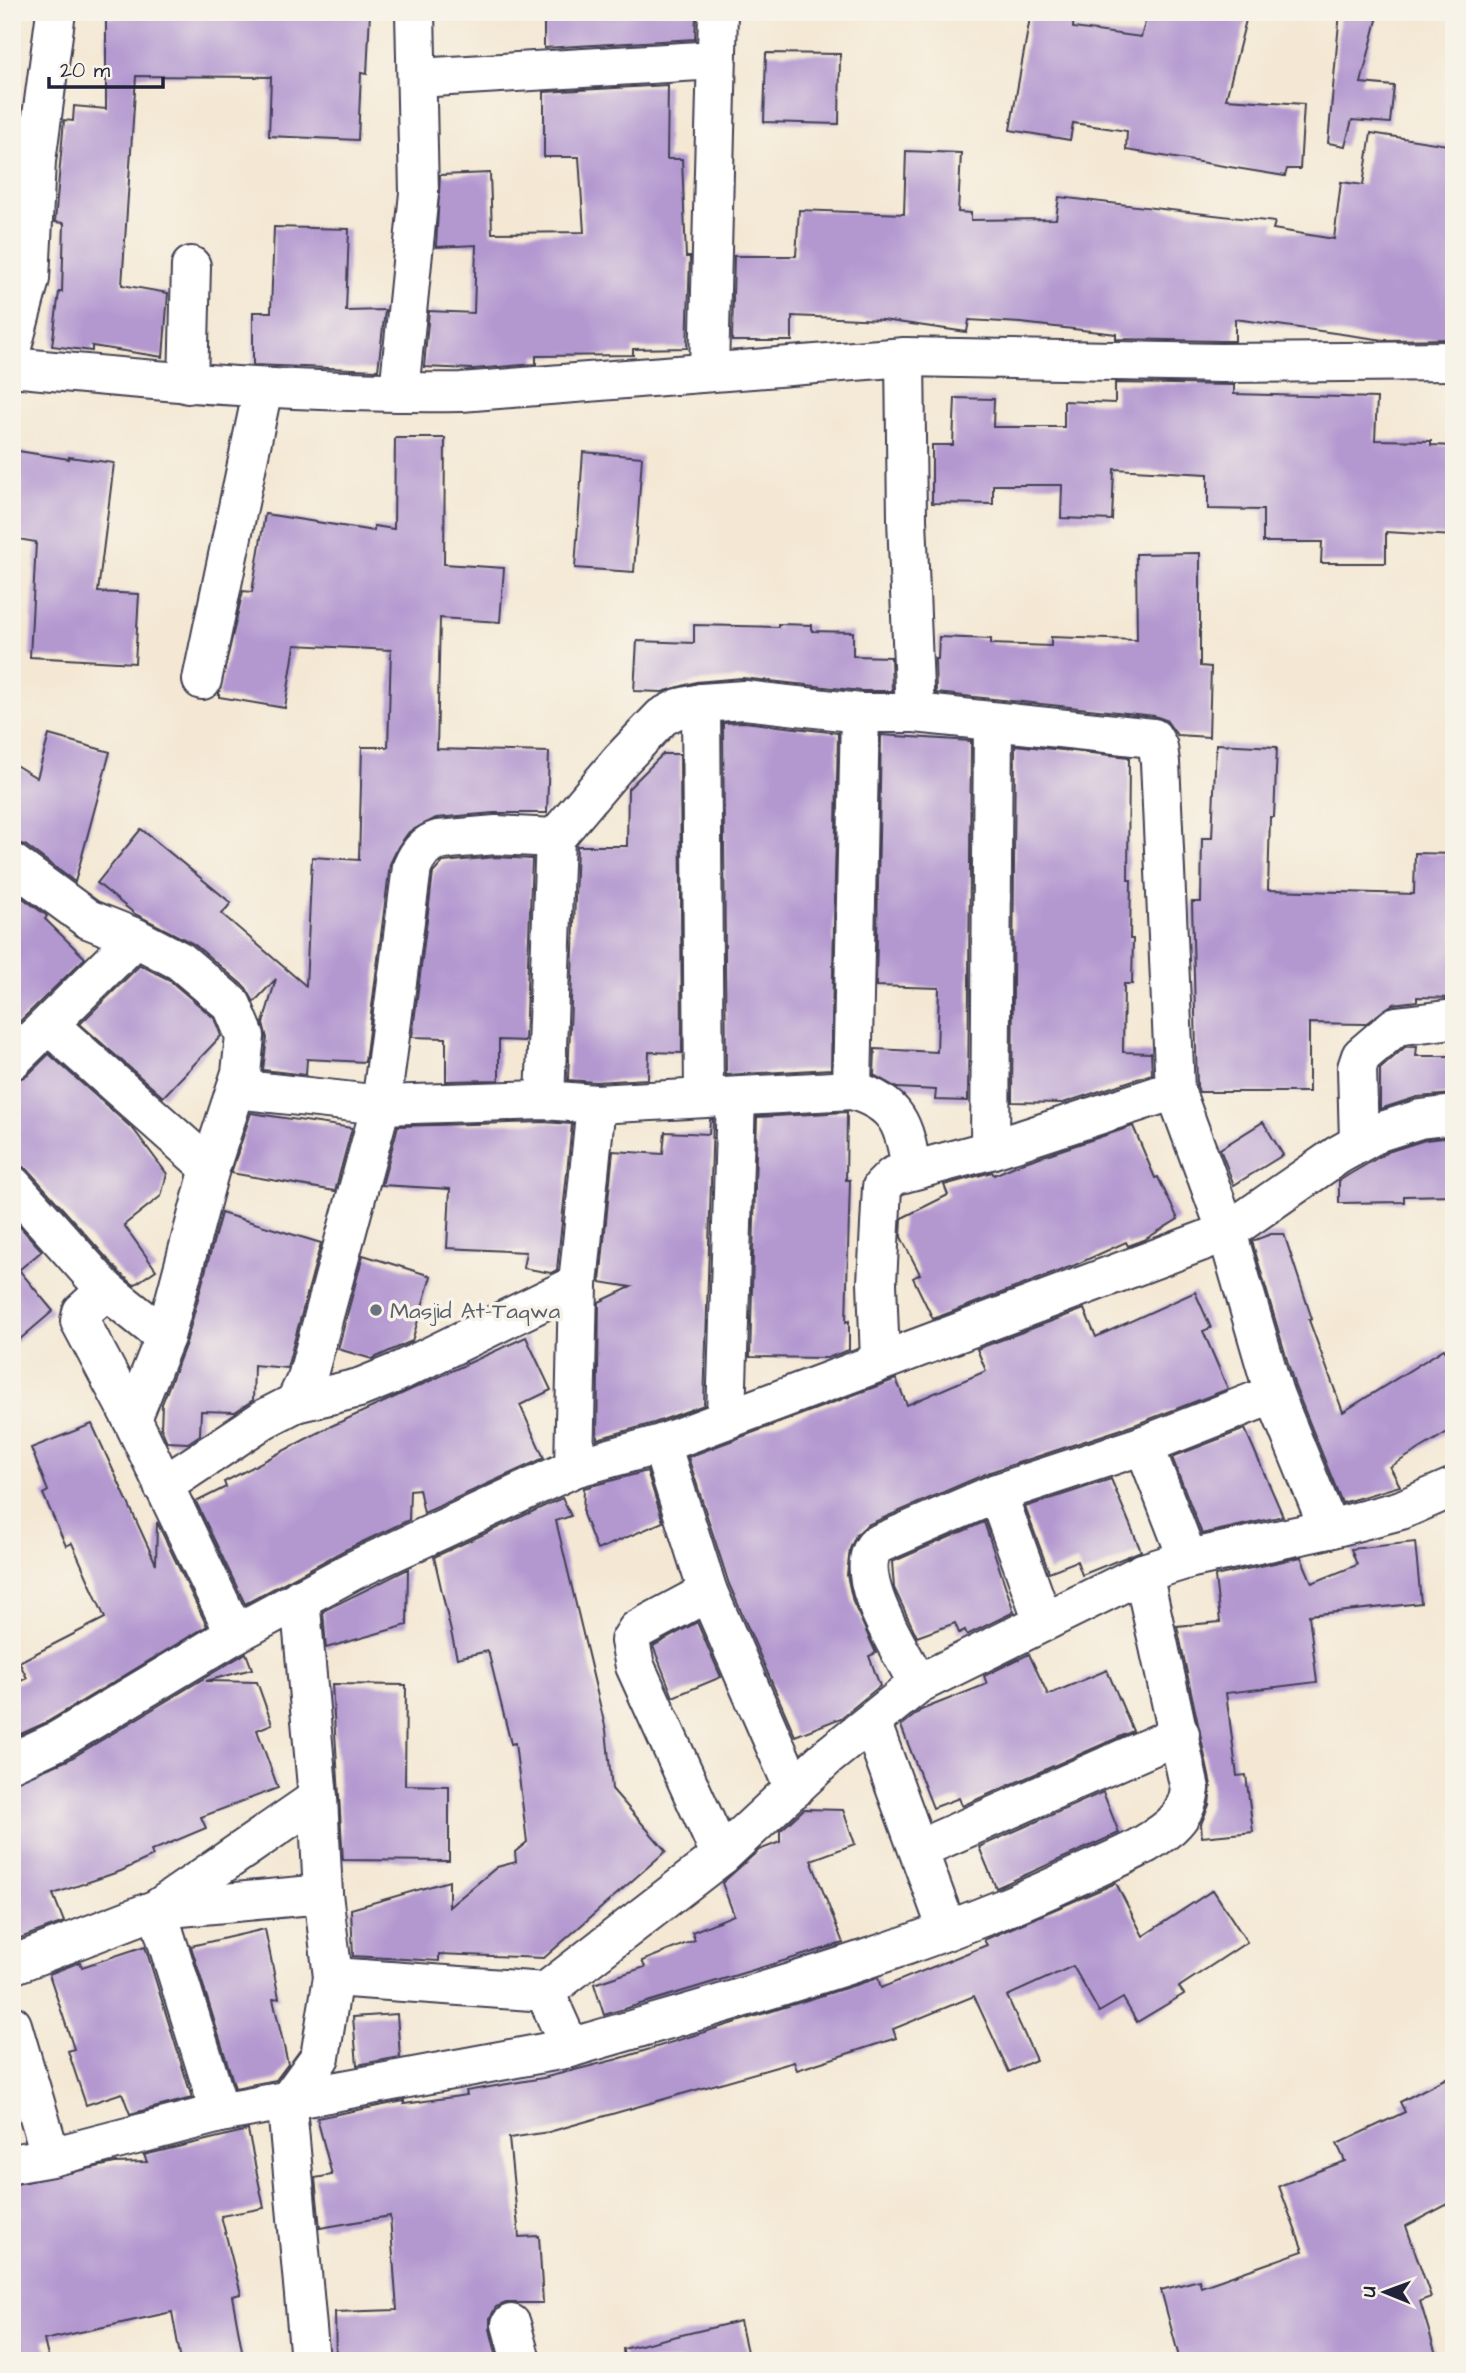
<svg xmlns="http://www.w3.org/2000/svg" width="1466" height="2373" viewBox="0 0 1466 2373" font-family="'Architects Daughter',sans-serif">
	<rect width="100%" height="100%" fill="#f7f3e8"/>
	<filter id="ink" filterUnits="userSpaceOnUse"><feTurbulence type="fractalNoise" baseFrequency=".0143" numOctaves="2"/><feDisplacementMap in="SourceGraphic" scale="14" xChannelSelector="R" yChannelSelector="G"/><feConvolveMatrix kernelMatrix="1 2 1 2 8 2 1 2 1" color-interpolation-filters="sRGB"/></filter>
	<filter id="wash" filterUnits="userSpaceOnUse"><feTurbulence type="fractalNoise" baseFrequency=".00686" numOctaves="4" result="noise"/><feDisplacementMap in="SourceGraphic" scale="28" xChannelSelector="R" yChannelSelector="G"/><feGaussianBlur stdDeviation="1.57" result="paint"/><feColorMatrix in="noise" values="0 0 0 0 0 0 0 0 0 0 0 0 0 0 0 0 0 1.4 0 .05"/><feComposite in="paint" operator="in"/></filter>
	<g filter="url(#wash)">
		<rect width="100%" height="100%" fill="#f4e8d4"/>
		<g id="blocks">
			<g fill="#b398d0">
				<path d="M147,12H370L367,74L361,73L358,140L269,136L271,77L136,76L122,285L168,293L163,357L92,346V351L52,346L59,292H62L64,223L55,222L64,120L73,121L74,106L106,109V17H147Z"/>
				<path d="M544,12H696L695,39L544,48Z"/>
				<path d="M1031,12H1074L1073,28L1141,37L1148,12H1248L1226,99L1304,104L1300,169H1287L1285,176L1126,150L1127,131L1073,123L1070,140L1010,130Z"/>
				<path d="M1340,12H1379L1361,83L1394,86L1390,123L1352,120L1345,146L1328,143Z"/>
				<path d="M766,53L840,54L839,124L764,122Z"/>
				<path d="M668,85L667,159H682L686,257H690L687,348L633,349V355L536,356V364L473,369L424,367L429,311L474,313L476,245L436,247L440,175L490,173L492,233L584,232L579,157H544V92Z"/>
				<path d="M12,114L20,115L12,197Z"/>
				<path d="M1371,133L1454,146V339L1384,340L1235,319V341H1221L1116,339V334L1021,323L969,320L967,332L883,320L792,316V341H732L734,256H796L799,210L904,214L906,151L961,153L958,212L971,213V220L1056,219L1059,197L1275,222L1273,229L1334,239L1341,182L1363,185Z"/>
				<path d="M274,227L349,229L346,311L385,310L378,370L253,365V312H271Z"/>
				<path d="M1115,383L1234,385V394L1377,398L1375,440L1431,441V445L1454,446V536L1386,532V563H1321L1322,542H1263V510L1208,509V474L1114,469L1112,520L1061,518L1062,485H993V504L932,503V445H953L955,398L994,399L993,427H1064V401L1115,403Z"/>
				<path d="M395,438H445L444,564L504,568L500,622L440,618L437,749L549,752L547,813H494L436,818L409,832L398,847L390,864L365,1062L307,1059L306,1075L263,1070L267,1038L263,1023L276,979L254,1002L246,988L194,944L135,914L97,883L141,829L231,903L222,914L306,986L312,857L359,860L362,747H388L391,650L295,645L285,708L219,697V693L243,591L252,592L265,514L374,531V526L394,529Z"/>
				<path d="M12,450L69,459V457L114,463L98,592L139,594L135,663L30,657L36,542L12,538Z"/>
				<path d="M583,452L642,457L634,572L575,568Z"/>
				<path d="M1200,553V666L1211,667L1209,737L1177,735L1166,720L1155,716L936,693L935,659H938L939,637L991,639V644L1051,646V637L1137,640L1136,554Z"/>
				<path d="M778,624L812,625V631L853,632V656L891,657L892,691H861L742,678L696,682L662,692L634,691L637,641L694,643V625L778,627Z"/>
				<path d="M744,722L838,733L831,1069L726,1075L723,723Z"/>
				<path d="M49,735L110,752L75,882L25,845L12,842V763L37,778Z"/>
				<path d="M881,735L971,741L968,1101L935,1100L936,1090L897,1088L874,1075L875,1049L937,1052L939,988L876,986Z"/>
				<path d="M1216,744L1277,747L1274,817H1270L1268,890L1414,894L1415,853L1454,854V998L1417,997V1001L1393,1004L1365,1024L1309,1023V1092H1199L1197,1086L1192,902H1201L1202,838H1212Z"/>
				<path d="M1015,745L1129,757L1128,880H1131L1130,939H1133L1132,984H1124L1123,1052L1151,1053L1152,1074L1063,1103L1012,1102Z"/>
				<path d="M663,754H680L682,1053L649,1052L648,1079L596,1082L568,1080L577,846H627L628,789Z"/>
				<path d="M496,857L532,859L525,1041L499,1040V1080L446,1081V1038L412,1037L433,873L443,862Z"/>
				<path d="M12,890L47,916L45,919L85,958L12,1029Z"/>
				<path d="M140,965L168,979L214,1018L221,1036L163,1097L80,1024Z"/>
				<path d="M1417,1046L1416,1056H1454V1094L1417,1097L1380,1109V1069L1405,1047Z"/>
				<path d="M49,1054L134,1130L167,1174L161,1196L124,1225L156,1270L134,1285L121,1274L28,1170L12,1160V1081L27,1076Z"/>
				<path d="M847,1112L846,1180H850L846,1322L849,1321V1350L827,1358L750,1357L757,1117Z"/>
				<path d="M251,1113L352,1128L335,1191L231,1173Z"/>
				<path d="M713,1119L704,1405L654,1423L597,1439L599,1302L631,1287L600,1282L613,1151L663,1154L665,1132L709,1134L710,1120Z"/>
				<path d="M544,1122L572,1124L557,1270L551,1273L523,1268L526,1252L447,1248L450,1189L382,1185L398,1126Z"/>
				<path d="M1263,1122L1283,1155L1234,1185L1220,1149Z"/>
				<path d="M1133,1126L1155,1178L1158,1177L1178,1219L1144,1240L1128,1246L1126,1242L1075,1265L933,1319L913,1278L920,1274L901,1237L902,1218L948,1195L944,1185L992,1172L994,1175L1022,1163Z"/>
				<path d="M1454,1137V1195L1404,1196V1202L1339,1203V1181L1350,1174L1388,1152L1425,1140Z"/>
				<path d="M221,1213L321,1243L287,1368L254,1365L253,1400L235,1412L201,1411L200,1435L188,1443L167,1442L161,1428L162,1404L186,1343Z"/>
				<path d="M15,1221L42,1251L19,1270L53,1311L12,1346V1223Z"/>
				<path d="M1271,1234H1284L1312,1319L1309,1320L1343,1412L1444,1349L1454,1366V1428L1390,1467L1400,1486L1342,1503L1295,1387L1252,1241Z"/>
				<path d="M363,1255L431,1276L412,1341L372,1359L338,1349Z"/>
				<path d="M1195,1292L1211,1328L1203,1331L1228,1389L1137,1424L990,1472L867,1525L856,1535L850,1549L847,1575L853,1602L876,1653L869,1656L880,1686L841,1718L795,1736L729,1584L688,1457L896,1379L907,1405L986,1371L977,1349L1084,1309L1096,1337Z"/>
				<path d="M526,1337L551,1390L520,1405L544,1458L424,1513L419,1489L410,1490L409,1520L343,1551L245,1604L196,1502L226,1487L224,1482L325,1429Z"/>
				<path d="M92,1424L156,1564L157,1522L207,1626L47,1722L12,1738V1685L27,1678L19,1662L105,1618L72,1543L66,1546L43,1494L48,1491L31,1448Z"/>
				<path d="M1245,1429L1283,1516L1202,1534L1172,1457Z"/>
				<path d="M647,1471L663,1522L597,1550L583,1514L584,1488Z"/>
				<path d="M1111,1479L1141,1551L1082,1575L1077,1561L1049,1572L1025,1507Z"/>
				<path d="M562,1498L571,1516L556,1521L606,1730L612,1789L666,1851L544,1958L439,1954V1961L353,1956L351,1909L449,1881V1907L497,1867L516,1862L515,1852L527,1842L515,1743L511,1744L488,1651L457,1658L434,1557Z"/>
				<path d="M984,1522L1014,1612L967,1635L965,1630L959,1633L955,1623L917,1637L894,1588L892,1562Z"/>
				<path d="M1415,1542L1421,1603L1309,1615L1317,1682L1226,1693L1237,1776L1246,1775L1253,1832L1202,1837L1201,1824L1209,1805L1211,1785L1177,1626L1220,1622L1215,1576L1301,1557L1312,1583L1357,1565L1351,1549Z"/>
				<path d="M408,1569L407,1625L326,1648L323,1611Z"/>
				<path d="M697,1622L721,1677L673,1697L653,1646Z"/>
				<path d="M246,1653L252,1669L206,1681L257,1682L272,1724L257,1730L278,1788L201,1817L206,1828L151,1851L153,1856L121,1871L53,1894L64,1922L12,1941V1783L68,1760Z"/>
				<path d="M1029,1654L1048,1695L1107,1670L1133,1731L962,1806L959,1798L933,1808L901,1726L921,1710L987,1684L984,1676Z"/>
				<path d="M332,1684L406,1685L405,1785L449,1786V1861L343,1860Z"/>
				<path d="M1103,1792L1119,1833L996,1888L979,1847Z"/>
				<path d="M804,1809L843,1810L855,1844L811,1860L843,1943L604,2015L594,1984L645,1967L642,1961L695,1940L692,1932L734,1915L722,1883L759,1850L780,1842V1831Z"/>
				<path d="M1116,1883L1143,1936L1213,1890L1247,1942L1179,1987L1184,1994L1137,2022L1123,1998L1099,2012L1073,1966L1007,1996L1036,2060L1009,2072L974,1996L893,2029L896,2038L797,2070L794,2062L549,2132L509,2138L519,2237L539,2236L543,2303H506L496,2307L490,2318V2329L498,2361H336L335,2312L397,2310L390,2216L320,2228L315,2178L332,2175L317,2118L404,2101V2104L467,2095L466,2091L543,2078L618,2059L878,1978L881,1988L987,1945L984,1940Z"/>
				<path d="M265,1929L279,1998L273,1999L288,2064L276,2080L235,2088L191,1946Z"/>
				<path d="M145,1946L192,2098L130,2114L122,2093L86,2105L68,2051L74,2049L49,1974L80,1962L82,1967Z"/>
				<path d="M397,2014L400,2057L357,2065L353,2017Z"/>
				<path d="M1454,2074V2201L1406,2226L1431,2297L1420,2301L1438,2361H1180L1161,2290L1199,2280L1201,2287L1303,2251L1279,2186L1345,2161L1337,2144L1405,2112L1400,2102Z"/>
				<path d="M248,2130L264,2208L221,2216L241,2294L232,2296L244,2361H181L172,2312L44,2340L49,2361H12V2185L115,2163L147,2162L144,2155Z"/>
				<path d="M740,2321L749,2361H624L623,2349Z"/>
			</g>
		</g>
	</g>
	<g filter="url(#ink)">
		<use href="#blocks" fill-opacity="0" stroke="#424052" stroke-width="2"/>
		<g fill="none" stroke-linecap="round" stroke-linejoin="round">
			<defs>
				<g id="minor">
					<path d="M417,78L716,60"/>
					<path d="M12,347L30,279L36,161L56,12"/>
					<path d="M905,357L907,519L915,713"/>
					<path d="M12,367C162,382 310,394 461,392L905,357L1221,363L1454,361"/>
					<path d="M709,371L718,12"/>
					<path d="M188,384L191,266"/>
					<path d="M399,392L419,193L415,12"/>
					<path d="M202,680L263,388"/>
					<path d="M701,703L704,1097"/>
					<path d="M12,863L88,919L136,938L180,961L232,1005L245,1036L241,1073L210,1168L165,1337L132,1419L235,1634"/>
					<path d="M50,1026L210,1168"/>
					<path d="M12,1060L136,938"/>
					<path d="M236,1089L381,1105L545,1100L596,1104L852,1090C897,1103 905,1125 911,1170"/>
					<path d="M852,1090L860,713"/>
					<path d="M545,1100L555,838L621,760L662,717L679,708L701,703L744,700L860,713H915L1153,738L1158,747L1160,762L1175,1090L1227,1232L1274,1394L1329,1529"/>
					<path d="M1359,1142L1357,1068L1361,1056L1396,1026L1454,1019"/>
					<path d="M990,1150L993,722"/>
					<path d="M12,1185L106,1290L165,1337"/>
					<path d="M106,1290L82,1312L80,1321L132,1419"/>
					<path d="M880,1360L877,1283L882,1187L893,1176L990,1150L1175,1090"/>
					<path d="M295,1403L359,1388L396,1373L578,1284"/>
					<path d="M726,1417L736,1097"/>
					<path d="M661,1444L708,1592L794,1789"/>
					<path d="M1144,1445L1188,1559"/>
					<path d="M574,1468L578,1284L596,1104"/>
					<path d="M163,1486L264,1419L295,1403L307,1378L381,1105L412,867C417,855 424,844 438,840L496,835L555,838"/>
					<path d="M997,1493L1043,1621"/>
					<path d="M708,1592L637,1630L630,1641L635,1666L721,1856"/>
					<path d="M300,1598L318,1798L323,1894L333,1977L320,2057L290,2098L287,2107L310,2361"/>
					<path d="M918,1684C903,1653 849,1575 876,1545L997,1493L1144,1445L1274,1394"/>
					<path d="M872,1724L947,1929"/>
					<path d="M12,1762L57,1741L235,1634L352,1571L574,1468L661,1444L1227,1232L1338,1155L1379,1132L1420,1119L1454,1115"/>
					<path d="M919,1849L1180,1734"/>
					<path d="M159,1909L323,1894"/>
					<path d="M12,1965L157,1909L318,1798"/>
					<path d="M333,1977L545,1992L721,1856L826,1758L918,1684L1143,1573L1188,1559L1329,1529L1401,1510L1454,1487"/>
					<path d="M545,1992L570,2048C739,1998 913,1953 1073,1878C1105,1863 1143,1850 1171,1826C1182,1816 1188,1805 1190,1789L1143,1573"/>
					<path d="M12,2025L51,2157L220,2113L157,1909"/>
					<path d="M220,2113L570,2048"/>
					<path d="M12,2164L51,2157"/>
					<path d="M511,2324L521,2361"/>
				</g>
			</defs>
			<use href="#minor" stroke="#424052" stroke-width="42"/>
			<use href="#minor" stroke="#fff" stroke-width="38"/>
		</g>
	</g>
	<circle fill="#6b7280" stroke="#f7f3e8" stroke-width="2.5" cx="376" cy="1310" r="7"/>
	<g text-anchor="middle" stroke-width="7" stroke-linejoin="round" paint-order="stroke">
		<g font-size="23" fill="#5b616d" stroke="#f7f3e8" text-anchor="start">
			<text x="390" y="1318">Masjid At-Taqwa</text>
		</g>
	</g>
	<rect width="1466" height="2373" fill="none" stroke="#f7f3e8" stroke-width="42"/>
	<g transform="translate(1385 2292) rotate(271)" stroke="#f7f3e8" stroke-width="5" paint-order="stroke">
	<path d="M0-5L12 26L0 18L-12 26Z" fill="#22223b"/>
	<text y="-10" font-size="19" font-weight="bold" text-anchor="middle" fill="#22223b">U</text>
	</g>
	<path d="M49 77v10h114v-10" fill="none" stroke="#22223b" stroke-width="3.5"/>
	<text x="60" y="77" font-size="21" fill="#22223b" stroke="#f7f3e8" stroke-width="5" paint-order="stroke">20 m</text>
</svg>
